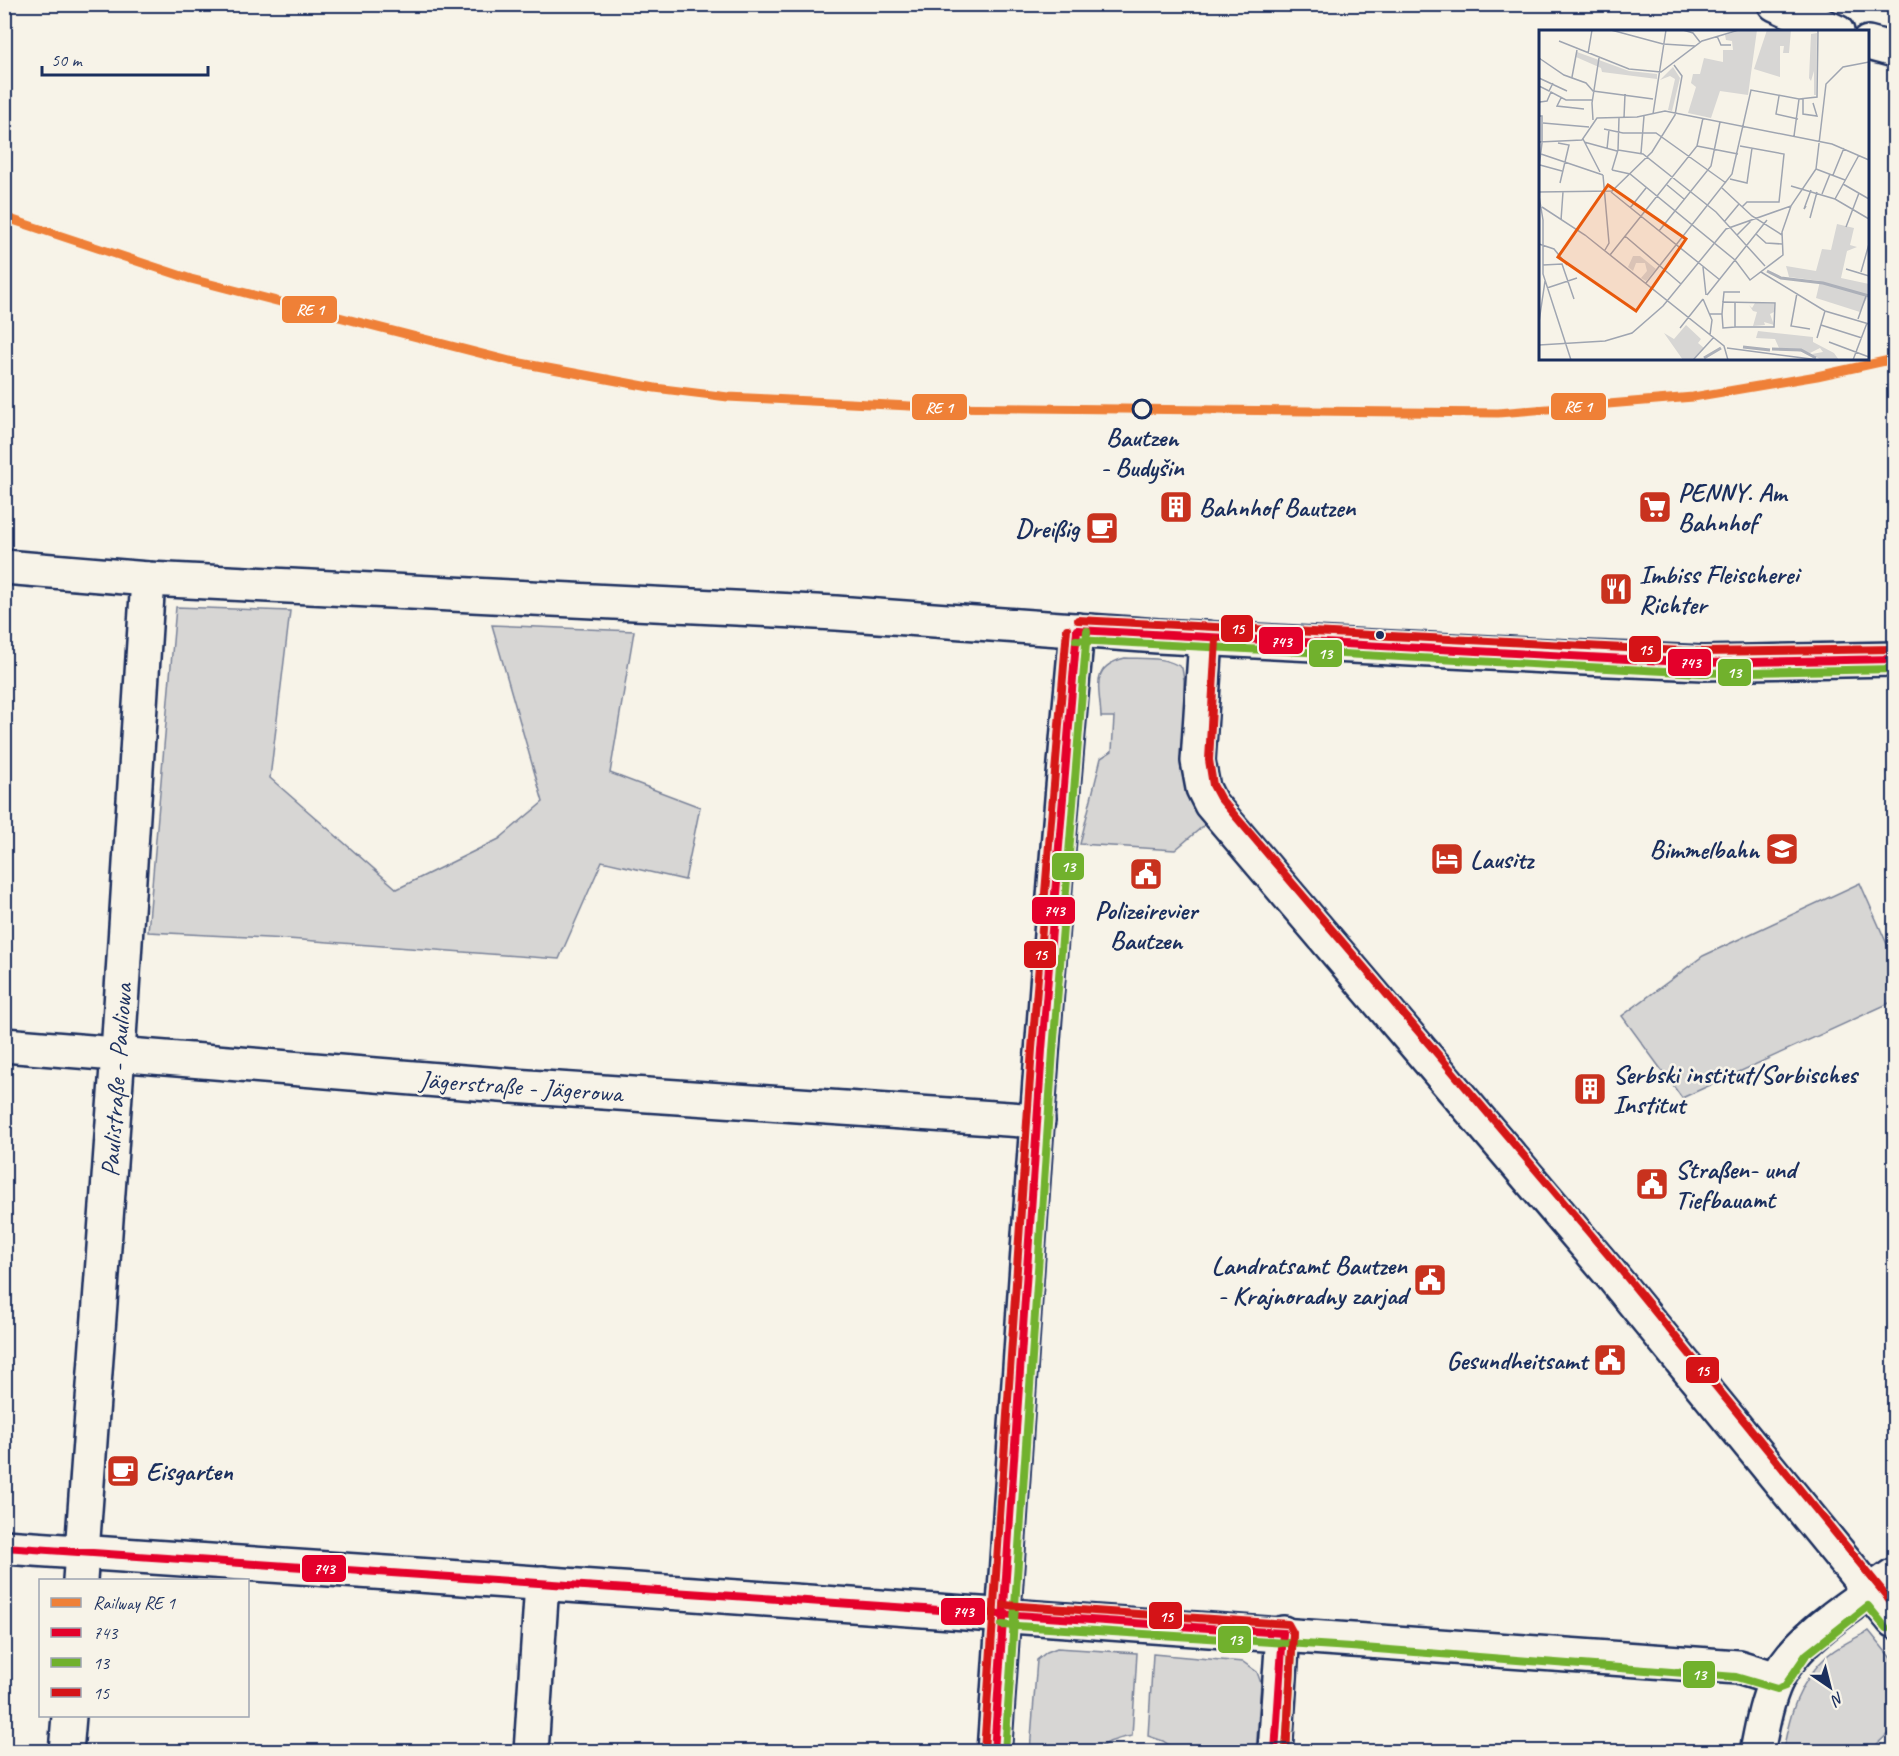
<svg xmlns="http://www.w3.org/2000/svg" width="1899" height="1756" viewBox="0 0 1899 1756" font-family="Caveat,sans-serif">
	<rect width="100%" height="100%" fill="#f7f3e8"/>
	<filter id="ink" filterUnits="userSpaceOnUse"><feTurbulence type="fractalNoise" baseFrequency=".0167" numOctaves="2"/><feDisplacementMap in="SourceGraphic" scale="12" xChannelSelector="R" yChannelSelector="G"/><feConvolveMatrix kernelMatrix="1 2 1 2 8 2 1 2 1" color-interpolation-filters="sRGB"/></filter>
	<g filter="url(#ink)">
		<g fill="#d7d6d4" stroke="#798299" stroke-width="1.5">
			<path d="M176,607L290,611L270,778L397,889L499,839L543,802L492,625L634,631L610,773L700,807L685,880L602,861L559,959L288,939L148,932Z"/>
			<path d="M1125,658C1144,659 1165,656 1182,668L1184,680L1183,779L1209,821L1175,850L1080,844L1101,758L1112,751L1114,717H1101C1100,688 1089,667 1125,658Z"/>
			<path d="M1860,883L1894,960V1001L1682,1098L1622,1016L1703,956Z"/>
			<path d="M1869,1631L1894,1662L1891,1667L1894,1672V1728L1873,1748L1872,1751H1783C1790,1714 1798,1682 1828,1655C1840,1645 1856,1638 1869,1631Z"/>
			<path d="M1057,1648L1137,1653L1132,1736C1117,1738 1106,1742 1094,1751H1030L1037,1660L1047,1652Z"/>
			<path d="M1153,1654L1243,1662L1257,1672L1261,1683L1256,1751H1178L1163,1741L1148,1736Z"/>
		</g>
		<g fill="none" stroke-linecap="round" stroke-linejoin="round">
			<defs>
				<g id="minor">
					<path d="M1775,4L1837,32"/>
					<path d="M1868,43L1894,50"/>
					<path d="M4,567L148,579L836,613L1158,636L1585,658L1703,663L1894,659"/>
					<path d="M1206,638L1198,761L1203,788L1211,804L1613,1277L1894,1621"/>
					<path d="M4,1045L513,1086L1038,1121"/>
					<path d="M4,1547C582,1587 1160,1623 1738,1667L1777,1679"/>
					<path d="M80,1580L118,1053L148,579"/>
					<path d="M66,1752L69,1716"/>
					<path d="M531,1752L542,1583"/>
					<path d="M994,1752C1020,1377 1042,1003 1077,630"/>
					<path d="M1275,1752L1283,1633"/>
					<path d="M1757,1752C1762,1727 1766,1703 1776,1681C1795,1638 1857,1601 1894,1575"/>
				</g>
			</defs>
			<use href="#minor" stroke="#1b2f5e" stroke-width="38"/>
			<use href="#minor" stroke="#f7f3e8" stroke-width="33"/>
			<defs>
				<g id="bus-1">
					<path d="M1077,630L1703,663L1894,659"/>
					<path d="M4,1547L1283,1633"/>
					<path d="M994,1752L1042,1050L1077,630"/>
					<path d="M1275,1752L1283,1633"/>
				</g>
				<g id="bus-2">
					<path d="M1076,640L1702,673L1894,669"/>
					<path d="M1002,1625L1351,1647L1736,1677L1777,1689L1785,1686L1806,1655L1868,1606L1886,1628"/>
					<path d="M1005,1752L1053,1051L1087,631"/>
					<path d="M1286,1752L1293,1634"/>
				</g>
				<g id="bus-3">
					<path d="M1078,620L1703,652L1894,649"/>
					<path d="M1216,639L1209,760L1213,785L1220,798L1621,1270L1894,1605"/>
					<path d="M1004,1605L1288,1624L1293,1633L1286,1752"/>
					<path d="M984,1751L1032,1049L1067,629"/>
				</g>
			</defs>
			<use href="#bus-1" stroke="#f7f3e8" stroke-width="12"/>
			<use href="#bus-2" stroke="#f7f3e8" stroke-width="12"/>
			<use href="#bus-3" stroke="#f7f3e8" stroke-width="12"/>
			<use href="#bus-1" stroke="#e4002b" stroke-width="8"/>
			<use href="#bus-2" stroke="#71b12d" stroke-width="8"/>
			<use href="#bus-3" stroke="#d51317" stroke-width="8"/>
			<defs>
				<path id="rail-1" d="M4,217L191,279L510,361L655,388L728,397L930,407L1498,413L1693,397L1817,376L1894,359"/>
			</defs>
			<use href="#rail-1" stroke="#f7f3e8" stroke-width="14"/>
			<use href="#rail-1" stroke="#ef8037" stroke-width="9"/>
		</g>
	</g>
	<defs>
		<symbol id="building-square" viewBox="-11 -11 22 22"><rect x="-9" y="-9" width="18" height="18" rx="4" fill="#c8321e" stroke="#f7f3e8"/><path d="M-4-6H4V6H1V3H-1V6H-4ZM-2.5-4.3h1.7v1.8h-1.7ZM.8-4.3h1.7v1.8H.8ZM-2.5-1h1.7V.8h-1.7ZM.8-1h1.7V.8H.8Z" fill="#fff"/></symbol>
		<symbol id="supermarket-square" viewBox="-11 -11 22 22"><rect x="-9" y="-9" width="18" height="18" rx="4" fill="#c8321e" stroke="#f7f3e8"/><path d="M-6-5.5h2.5l.6 2H6L4.5 2H-2.5L-4.4-4H-6ZM-1.5 3.2a1.3 1.3 0 1 0 .1 0ZM3 3.2a1.3 1.3 0 1 0 .1 0Z" fill="#fff"/></symbol>
		<symbol id="cafe-square" viewBox="-11 -11 22 22"><rect x="-9" y="-9" width="18" height="18" rx="4" fill="#c8321e" stroke="#f7f3e8"/><path d="M-5.5-4.5H6V0H3Q3 3.5 0 3.5H-2.5Q-5.5 3.5-5.5 0ZM3-3.2v2h1.7v-2ZM-6 4.5H4V6H-6Z" fill="#fff"/></symbol>
		<symbol id="restaurant-square" viewBox="-11 -11 22 22"><rect x="-9" y="-9" width="18" height="18" rx="4" fill="#c8321e" stroke="#f7f3e8"/><path d="M-5-6h1v4h1v-4h1v4h1v-4h1v5L-1.5 .5V6h-2V.5L-5-1ZM5-6V6H3V1.5H1.5Q1.5-4 5-6Z" fill="#fff"/></symbol>
		<symbol id="school-square" viewBox="-11 -11 22 22"><rect x="-9" y="-9" width="18" height="18" rx="4" fill="#c8321e" stroke="#f7f3e8"/><path d="M0-5L7-2L0 1L-7-2ZM-4 1L0 2.5L4 1V4Q0 6-4 4Z" fill="#fff"/></symbol>
		<symbol id="hotel-square" viewBox="-11 -11 22 22"><rect x="-9" y="-9" width="18" height="18" rx="4" fill="#c8321e" stroke="#f7f3e8"/><path d="M-6-4.5h1.5V1H6V5H4.5V3h-9V5H-6ZM-4 0a1.8 1.8 0 1 1 3.6 0ZM.5 0V-2.5h3Q6-2.5 6 0Z" fill="#fff"/></symbol>
		<symbol id="civic-square" viewBox="-11 -11 22 22"><rect x="-9" y="-9" width="18" height="18" rx="4" fill="#c8321e" stroke="#f7f3e8"/><path d="M-.6-6.5H3V-4.5H.6V-3L4-1V1h2V6H-6V1h2V-1L-.6-3ZM-1.2 2.5V6h2.4V2.5Z" fill="#fff"/></symbol>
	</defs>
	<g fill-rule="evenodd">
		<use href="#building-square" x="1157" y="488" width="38" height="38"/>
		<use href="#supermarket-square" x="1636" y="488" width="38" height="38"/>
		<use href="#cafe-square" x="1083" y="509" width="38" height="38"/>
		<use href="#restaurant-square" x="1597" y="570" width="38" height="38"/>
		<use href="#school-square" x="1763" y="830" width="38" height="38"/>
		<use href="#hotel-square" x="1428" y="840" width="38" height="38"/>
		<use href="#civic-square" x="1127" y="855" width="38" height="38"/>
		<use href="#building-square" x="1571" y="1070" width="38" height="38"/>
		<use href="#civic-square" x="1633" y="1165" width="38" height="38"/>
		<use href="#civic-square" x="1411" y="1261" width="38" height="38"/>
		<use href="#civic-square" x="1591" y="1341" width="38" height="38"/>
		<use href="#cafe-square" x="104" y="1452" width="38" height="38"/>
	</g>
	<circle fill="#f7f3e8" stroke="#1b2f5e" stroke-width="3" cx="1142" cy="409" r="9"/>
	<circle fill="#1b2f5e" stroke="#f7f3e8" stroke-width="2" cx="1380" cy="635" r="5"/>
	<g text-anchor="middle" stroke-width="5" stroke-linejoin="round" paint-order="stroke">
		<g font-size="26" font-weight="bold" fill="#1b2f5e" stroke="#f7f3e8">
			<text x="1142" y="446">Bautzen<tspan x="1142" dy="30">- Budyšin</tspan></text>
		</g>
		<g font-size="26" font-weight="bold" fill="#1b2f5e" stroke="#f7f3e8" text-anchor="start">
			<text x="1678" y="501">PENNY. Am<tspan x="1678" dy="30">Bahnhof</tspan></text>
			<text x="1199" y="516">Bahnhof Bautzen</text>
			<text x="1079" y="537" text-anchor="end">Dreißig</text>
			<text x="1639" y="583">Imbiss Fleischerei<tspan x="1639" dy="30">Richter</tspan></text>
			<text x="1759" y="858" text-anchor="end">Bimmelbahn</text>
			<text x="1470" y="868">Lausitz</text>
			<text x="1146" y="919" text-anchor="middle">Polizeirevier<tspan x="1146" dy="30">Bautzen</tspan></text>
			<text x="1613" y="1083">Serbski institut/Sorbisches<tspan x="1613" dy="30">Institut</tspan></text>
			<text x="1675" y="1178">Straßen- und<tspan x="1675" dy="30">Tiefbauamt</tspan></text>
			<text x="1407" y="1274" text-anchor="end">Landratsamt Bautzen<tspan x="1407" dy="30">- Krajnoradny zarjad</tspan></text>
			<text x="1587" y="1369" text-anchor="end">Gesundheitsamt</text>
			<text x="146" y="1480">Eisgarten</text>
		</g>
		<g font-size="26" fill="#1b2f5e" stroke="#f7f3e8">
			<text transform="translate(116 1080) rotate(-86)" y="9">Paulistraße - Pauliowa</text>
			<text transform="translate(521 1086) rotate(4)" y="9">Jägerstraße - Jägerowa</text>
		</g>
	</g>
	<g transform="translate(1539 30)">
		<rect width="330" height="330" fill="#f7f3e8"/>
		<path d="M203,0H218L209,65L181,61L172,88L149,83L157,57L152,53L154,44H161L165,28L184,32V20H194L193,11L187,10L186,5ZM228,0H252L250,23H244L245,16H241V47L215,39ZM278,3L277,65H275V41L272,51L270,48L272,4ZM38,22L90,41L118,44V49L63,42L62,38L37,27ZM134,37L141,48L133,81L129,80L136,49L131,46L121,50ZM298,194L315,198L311,215L318,217L308,221L302,248L330,254V264L321,282L277,268L281,251L250,247L249,243L247,236L277,241L283,219L292,220ZM94,226H101L117,239L107,251L102,248L108,241L106,233H97L94,241L89,237ZM216,273L235,274V282L231,284L235,295L225,292L226,295L214,296L218,282L214,281L210,275L213,278ZM147,295L162,309L159,313L165,318L153,330H144L125,303L135,309ZM219,301L274,307V312L295,323L300,330H282L273,324L284,322L281,318L271,323L240,318L236,309L217,308Z" fill="#d7d6d4"/>
		<path fill="none" stroke="#acb0b9" stroke-width="3" d="M228,241L242,248L284,253L330,266M204,317L231,320M233,319L262,320L277,328M165,328L182,318"/>
		<path fill="none" stroke="#9fa5b1" stroke-width="1.5" d="M72,0L124,14L156,16M144,0L154,3L161,12M178,6L182,15H192M20,11L90,39L122,42L163,11L200,0M49,24L53,0M0,28L25,45L47,53L54,61L114,69M33,47L38,20M0,48L28,61M0,56L10,61L14,53M240,66L237,84L259,89M22,68L18,76L45,79M264,69V84L278,86L274,73M1,72L8,71L12,62L27,70H53M114,84L127,0M0,86H3V113M85,88L86,64M54,90L53,73L60,28M4,93L50,97M65,99L84,103H117L187,153M255,106L260,69M44,109L61,142M0,112L43,110L58,88L98,87L126,81L293,114L330,130M45,112L78,121M19,113L30,115L21,153M158,116L199,124M201,116L245,124L240,172H208L203,177M68,119L70,100M79,120L104,124L177,182L226,236M102,123L105,86M2,124L64,145M1,135L23,141M0,138L3,113M277,139L306,150M73,140L91,144L196,230L211,250L244,225L243,202L252,176M73,140L79,120L80,88M64,145L70,213L66,220M294,145L305,118M191,149L208,153L213,118M304,154L330,169M128,155L145,169M252,156L296,169L330,189M183,158L213,186L243,205M0,162L73,161L113,122L136,85L143,46L135,35M72,162L181,250M283,164L291,144M0,166L4,190V244L32,330M296,169L320,125M267,176L265,179L272,160M3,177L46,205L185,316L189,330M91,178L107,158M271,188L278,162M22,190L24,162M185,192L200,174M307,197L320,163M120,201L172,136L181,92M217,204L227,213L243,214M198,205L212,191M86,206L142,254M0,214L15,219L28,235M71,225L158,116L164,88M4,235L23,234L35,269M164,237L167,265M307,239L330,246M222,242L286,281L330,294M322,242L330,214M107,253L193,144L212,60L260,69L278,67L279,0M8,258L38,248M258,263L252,296L271,299M168,265L228,190M164,269L173,290L171,305M184,272L185,262H201M170,284H183L184,272L236,273L235,297H196M183,284L184,298L196,297V272M319,289L327,266M0,292L6,251M282,295L323,308M141,298L164,269M278,308L286,281M290,312L330,327M0,315L66,311L93,303L124,276L187,199L252,176L277,139L287,54L304,37L330,32M188,318L280,330M154,330L175,307M314,330L328,293"/>
		<path fill="#e8590c" fill-opacity="0.15" stroke="#e8590c" stroke-width="3" d="M69,155L147,209L97,281L19,227Z"/>
		<rect width="330" height="330" fill="none" stroke="#1b2f5e" stroke-width="3"/>
	</g>
	<g stroke="#f7f3e8" stroke-width="2">
		<rect x="281" y="295" width="57" height="29" rx="6" fill="#ef8037"/>
		<rect x="1550" y="392" width="57" height="29" rx="6" fill="#ef8037"/>
		<rect x="911" y="393" width="57" height="28" rx="6" fill="#ef8037"/>
		<rect x="1220" y="614" width="34" height="29" rx="6" fill="#d51317"/>
		<rect x="1258" y="626" width="46" height="29" rx="6" fill="#e4002b"/>
		<rect x="1628" y="635" width="34" height="28" rx="6" fill="#d51317"/>
		<rect x="1308" y="639" width="35" height="29" rx="6" fill="#71b12d"/>
		<rect x="1667" y="648" width="45" height="29" rx="6" fill="#e4002b"/>
		<rect x="1717" y="658" width="35" height="29" rx="6" fill="#71b12d"/>
		<rect x="1051" y="852" width="34" height="29" rx="6" fill="#71b12d"/>
		<rect x="1031" y="896" width="45" height="29" rx="6" fill="#e4002b"/>
		<rect x="1023" y="940" width="34" height="29" rx="6" fill="#d51317"/>
		<rect x="1685" y="1356" width="35" height="28" rx="6" fill="#d51317"/>
		<rect x="301" y="1554" width="46" height="29" rx="6" fill="#e4002b"/>
		<rect x="940" y="1597" width="46" height="29" rx="6" fill="#e4002b"/>
		<rect x="1148" y="1601" width="35" height="29" rx="6" fill="#d51317"/>
		<rect x="1217" y="1625" width="35" height="29" rx="6" fill="#71b12d"/>
		<rect x="1682" y="1660" width="34" height="29" rx="6" fill="#71b12d"/>
	</g>
	<g font-size="16" text-anchor="middle" font-weight="bold" fill="#fff">
		<text x="310" y="315">RE 1</text>
		<text x="1578" y="412">RE 1</text>
		<text x="939" y="413">RE 1</text>
		<text x="1237" y="634">15</text>
		<text x="1281" y="647">743</text>
		<text x="1645" y="655">15</text>
		<text x="1325" y="659">13</text>
		<text x="1690" y="668">743</text>
		<text x="1734" y="678">13</text>
		<text x="1068" y="872">13</text>
		<text x="1054" y="916">743</text>
		<text x="1040" y="960">15</text>
		<text x="1702" y="1376">15</text>
		<text x="324" y="1574">743</text>
		<text x="963" y="1617">743</text>
		<text x="1166" y="1622">15</text>
		<text x="1235" y="1645">13</text>
		<text x="1699" y="1680">13</text>
	</g>
	<rect width="1899" height="1756" fill="none" stroke="#f7f3e8" stroke-width="24"/>
	<rect x="12" y="12" width="1875" height="1732" fill="none" stroke="#1b2f5e" stroke-width="2" filter="url(#ink)"/>
	<rect x="39" y="1579" width="210" height="138" fill="#f7f3e8" stroke="#9fa5b1" stroke-width="1.5"/>
	<rect x="51" y="1598" width="30" height="9" fill="#ef8037" stroke="#9fa5b1" stroke-width="1.5"/>
	<text x="93" y="1609" font-size="18" fill="#1b2f5e">Railway RE 1</text>
	<rect x="51" y="1628" width="30" height="9" fill="#e4002b" stroke="#9fa5b1" stroke-width="1.5"/>
	<text x="93" y="1639" font-size="18" fill="#1b2f5e">743</text>
	<rect x="51" y="1658" width="30" height="9" fill="#71b12d" stroke="#9fa5b1" stroke-width="1.5"/>
	<text x="93" y="1669" font-size="18" fill="#1b2f5e">13</text>
	<rect x="51" y="1688" width="30" height="9" fill="#d51317" stroke="#9fa5b1" stroke-width="1.5"/>
	<text x="93" y="1699" font-size="18" fill="#1b2f5e">15</text>
	<g transform="translate(1830 1687) rotate(145)" stroke="#f7f3e8" stroke-width="4.5" paint-order="stroke">
	<path d="M0-4.5L10 22L0 15L-10 22Z" fill="#1b2f5e"/>
	<text y="-9" font-size="16" font-weight="bold" text-anchor="middle" fill="#1b2f5e">N</text>
	</g>
	<path d="M42 66v9h166v-9" fill="none" stroke="#1b2f5e" stroke-width="3"/>
	<text x="51" y="66" font-size="18" fill="#1b2f5e" stroke="#f7f3e8" stroke-width="4.5" paint-order="stroke">50 m</text>
</svg>
